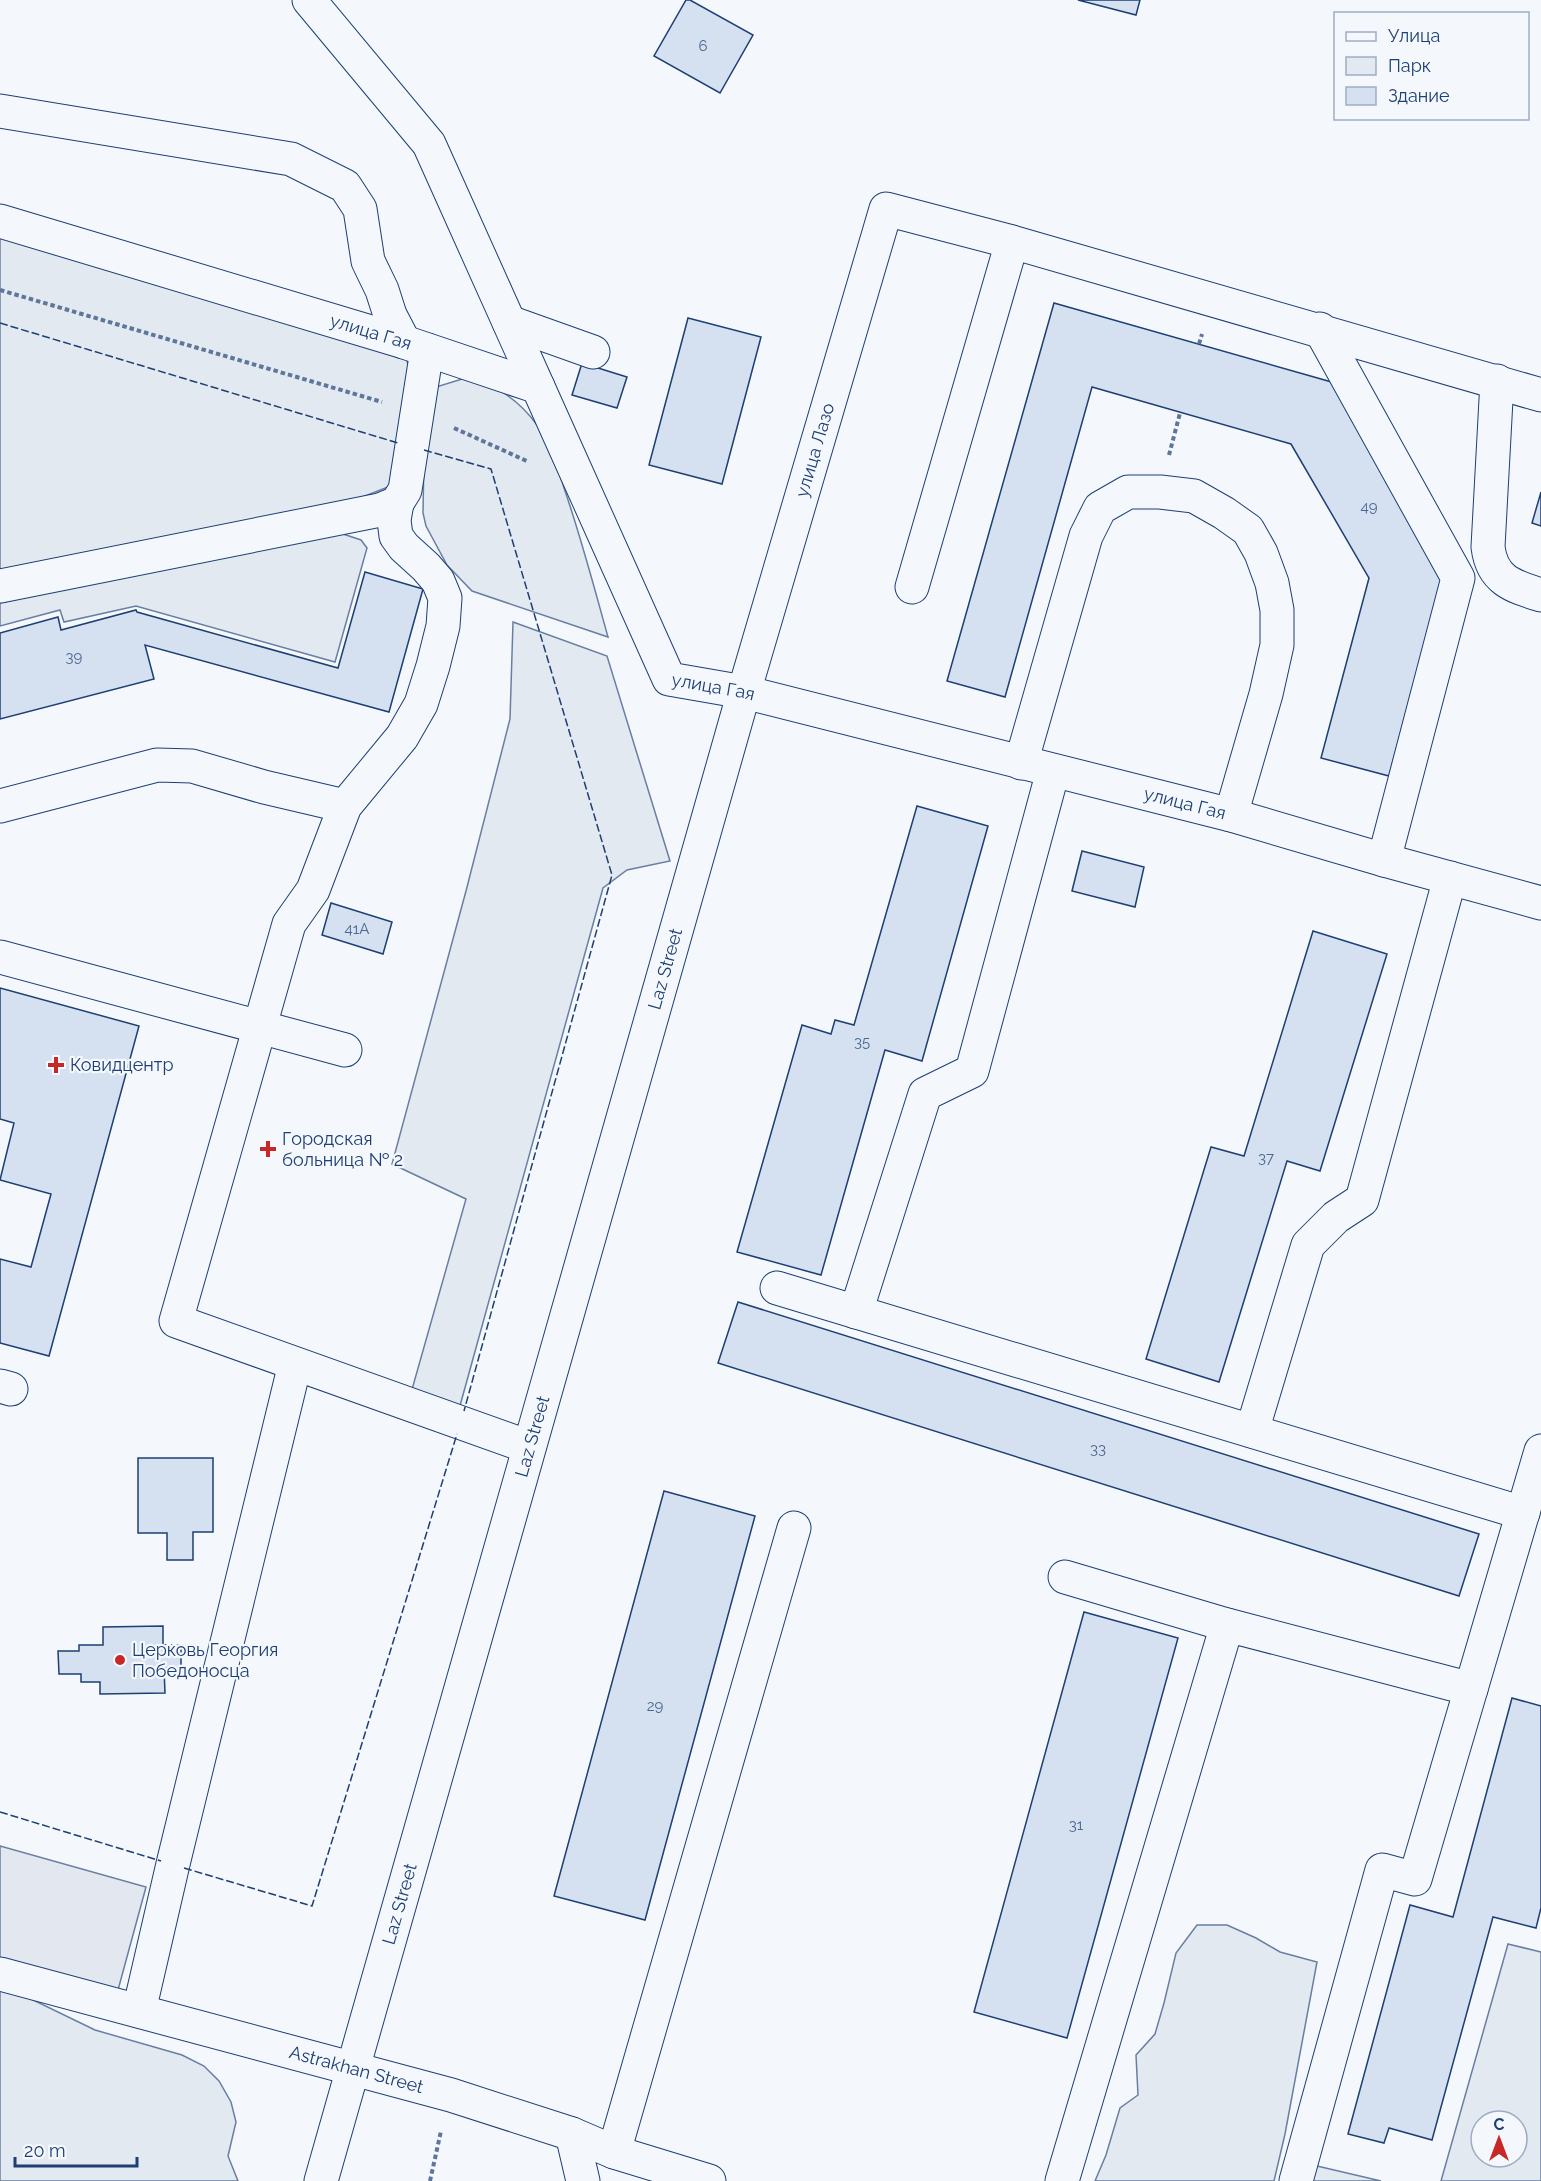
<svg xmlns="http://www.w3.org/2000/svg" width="1541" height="2181" viewBox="0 0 1541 2181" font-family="Raleway,sans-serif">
	<rect width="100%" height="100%" fill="#f4f7fb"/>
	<g fill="#e3e9f0" stroke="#687fa3" stroke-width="1.5" fill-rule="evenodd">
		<path d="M0,228L401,352L407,361L411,375L402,458L388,487L337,507L0,574Z"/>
		<path d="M462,379C493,381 519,400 537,425C551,444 557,466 564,488C581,537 594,587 608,637L472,591L447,565L426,526L423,513L424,454L436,387Z"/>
		<path d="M337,532L361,540L367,548L335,662L136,606L64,622L60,610L0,626V603L262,544Z"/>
		<path d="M513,622L607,656L670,861L627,870L603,888L458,1413L409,1400L466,1199L392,1164L466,891L510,719Z"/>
		<path d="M1197,1925H1227L1256,1938L1280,1952L1317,1962L1285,2134L1274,2181H1095L1106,2155L1120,2108L1138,2095L1136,2055L1155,2034L1164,2003L1176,1953Z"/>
		<path d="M1508,1944L1541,1952V2181H1441ZM1481,2121H1517V2157H1481Z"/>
		<path d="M0,1984L95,2030L182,2055L204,2066L219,2081L231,2102L236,2122L228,2156L238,2181H0Z"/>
		<path d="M1317,2166L1381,2181H1312Z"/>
	</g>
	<path fill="#e3e8f0" stroke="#687fa3" stroke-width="1.5" d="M0,1846L146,1887L118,1990L0,1958Z"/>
	<g fill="#d5e0f0" stroke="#1d3f73" stroke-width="1.5">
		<path d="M686,0H690L753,35L720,93L654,56Z"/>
		<path d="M1078,0H1140L1136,15Z"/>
		<path d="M1054,303L1342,385L1444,570L1389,776L1321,758L1369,578L1291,444L1092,387L1005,697L947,681Z"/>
		<path d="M688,318L761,337L722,484L649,465Z"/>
		<path d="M582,363L627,377L617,408L572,395Z"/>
		<path d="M1541,492V526L1532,523Z"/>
		<path d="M365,572L423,589L389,712L145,645L154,679L0,719V633L58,617L61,630L136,610L137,612L338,668Z"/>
		<path d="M917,806L988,826L922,1061L885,1050L821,1275L737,1252L802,1025L831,1034L835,1020L854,1025Z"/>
		<path d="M1082,851L1144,867L1135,907L1072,891Z"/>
		<path d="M331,903L392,922L383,954L322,935Z"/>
		<path d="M1313,931L1387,954L1320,1171L1287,1161L1219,1382L1146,1359L1211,1147L1244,1156Z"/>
		<path d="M0,988L139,1026L49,1356L0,1343V1259L31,1267L51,1194L0,1180L14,1123L0,1119Z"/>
		<path d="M738,1302L1479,1534L1459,1596L718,1363Z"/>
		<path d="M138,1458H213V1532H193V1560H167V1533H138Z"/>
		<path d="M664,1491L755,1516L645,1920L554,1896Z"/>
		<path d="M1084,1612L1178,1638L1067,2038L974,2012Z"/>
		<path d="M163,1626V1645H181V1668H164L165,1693L100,1694V1682H81V1674H59L58,1651H79V1645H103V1627Z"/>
		<path d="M1512,1698L1541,1706V1908L1536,1928L1493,1917L1432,2140L1389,2128L1384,2143L1348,2134L1410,1905L1453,1917Z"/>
	</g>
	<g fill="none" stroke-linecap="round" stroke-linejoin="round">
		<defs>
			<g id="minor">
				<path d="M309,0L429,144L538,387"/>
				<path d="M0,111L291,159L345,186L360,209L368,261L382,290L390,315L404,342"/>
				<path id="s1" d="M0,221L404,342L538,387L669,679L744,692L1231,815L1384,860L1541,903"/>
				<path d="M509,322L593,352"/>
				<path d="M1320,329L1458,578L1384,860"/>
				<path d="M1497,381L1488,547C1492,580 1512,586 1541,595"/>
				<path d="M397,503L394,520L396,536L404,547L426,567L438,581L445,598L443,626L433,666L421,704L402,737L345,806L313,890L289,924L176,1321L529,1447"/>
				<path d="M0,586L380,510L397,503L405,490L427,350"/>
				<path d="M912,587L1012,242"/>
				<path d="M1021,763L1086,536L1100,508L1128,492H1160L1194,496L1224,513L1248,530L1261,553L1272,583L1277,610V645L1266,694L1231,815"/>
				<path d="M0,806L157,765L192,766L264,787L345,806"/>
				<path d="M0,957L345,1050"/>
				<path d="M777,1288L1523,1513"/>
				<path d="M856,1312L925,1094L972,1071L1053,771"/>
				<path d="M0,1386L11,1389"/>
				<path d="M1252,1431L1308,1245L1336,1217L1362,1200L1450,878"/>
				<path d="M1065,1577L1227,1625"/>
				<path id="s2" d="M0,1974L451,2095L572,2134L614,2152L709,2181"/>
				<path d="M139,2011L173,1864L295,1364"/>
				<path d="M572,2134L583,2181"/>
				<path d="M614,2152L794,1528"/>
				<path id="s3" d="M321,2181L744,692L886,209L1012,242L1541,395"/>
				<path d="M1062,2181L1227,1625L1471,1689"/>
				<path d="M1296,2181L1382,1870L1415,1879L1541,1451"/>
			</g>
		</defs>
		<use href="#minor" stroke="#1d3f73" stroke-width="35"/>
		<g stroke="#5e769c" stroke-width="4" stroke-dasharray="4.5 3" stroke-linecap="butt">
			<path d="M0,290L382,402"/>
			<path d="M1199,344L1202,334"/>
			<path d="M454,428L529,462"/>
			<path d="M1169,455L1180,413"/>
			<path d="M430,2181L441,2131"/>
		</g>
		<use href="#minor" stroke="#f4f7fb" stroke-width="33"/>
		<g stroke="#1d3f73" stroke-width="1.5" stroke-dasharray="8 3" stroke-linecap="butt">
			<path d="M0,323L398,443"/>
			<path d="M424,450L491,469L612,875L464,1411"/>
			<path d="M0,1812L161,1861"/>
			<path d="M184,1868L312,1906L457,1434"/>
		</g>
	</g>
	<g fill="#c62828" stroke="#f4f7fb" stroke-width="2">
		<path d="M53 1056h6v6h6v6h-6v6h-6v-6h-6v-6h6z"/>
		<path d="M265 1140h6v6h6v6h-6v6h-6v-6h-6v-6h6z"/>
		<circle cx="120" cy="1660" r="6"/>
	</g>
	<g text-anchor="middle" stroke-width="4.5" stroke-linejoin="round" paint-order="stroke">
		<g font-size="15" fill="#4b6792">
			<text x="703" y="51">6</text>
			<text x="1369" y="512">49</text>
			<text x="74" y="662">39</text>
			<text x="357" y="934">41А</text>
			<text x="862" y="1047">35</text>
			<text x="1266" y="1163">37</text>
			<text x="1098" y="1454">33</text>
			<text x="655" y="1711">29</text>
			<text x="1076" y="1830">31</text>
		</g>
		<g font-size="18" fill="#1d3f73" stroke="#f4f7fb">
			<text dy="6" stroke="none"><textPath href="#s1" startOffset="387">улица Гая</textPath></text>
			<text dy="6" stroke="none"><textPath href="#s3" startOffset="1800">улица Лазо</textPath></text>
			<text dy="6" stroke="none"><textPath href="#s1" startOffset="928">улица Гая</textPath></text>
			<text dy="6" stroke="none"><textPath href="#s1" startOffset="1414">улица Гая</textPath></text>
			<text dy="6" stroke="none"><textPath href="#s3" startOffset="1260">Laz Street</textPath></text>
			<text dy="6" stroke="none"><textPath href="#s3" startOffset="774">Laz Street</textPath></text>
			<text dy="6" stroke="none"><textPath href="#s3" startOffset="288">Laz Street</textPath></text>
			<text dy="6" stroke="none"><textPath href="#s2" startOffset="369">Astrakhan Street</textPath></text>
		</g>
		<g font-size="18" fill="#1d3f73" stroke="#f4f7fb" text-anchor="start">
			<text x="70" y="1071">Ковидцентр</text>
			<text x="282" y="1145">Городская<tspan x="282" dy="21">больница № 2</tspan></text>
			<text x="132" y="1656">Церковь Георгия<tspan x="132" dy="21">Победоносца</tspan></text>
		</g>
	</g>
	<rect x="1334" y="12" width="195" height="108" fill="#f4f7fb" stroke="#9eadc5" stroke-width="1.5"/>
	<rect x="1346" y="32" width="30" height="9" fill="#f4f7fb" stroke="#9eadc5" stroke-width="1.5"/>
	<text x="1388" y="42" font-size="18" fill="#1d3f73">Улица</text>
	<rect x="1346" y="57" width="30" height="18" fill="#e3e9f0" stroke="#9eadc5" stroke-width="1.5"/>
	<text x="1388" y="72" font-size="18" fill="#1d3f73">Парк</text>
	<rect x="1346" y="87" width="30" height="18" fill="#d5e0f0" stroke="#9eadc5" stroke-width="1.5"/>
	<text x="1388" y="102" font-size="18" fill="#1d3f73">Здание</text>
	<g transform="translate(1499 2139)"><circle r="28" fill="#f4f7fb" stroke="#9eadc5" stroke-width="1.5"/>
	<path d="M0-4.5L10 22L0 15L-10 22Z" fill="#c62828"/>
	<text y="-9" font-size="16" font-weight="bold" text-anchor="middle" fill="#1d3f73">С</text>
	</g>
	<path d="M15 2157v9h122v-9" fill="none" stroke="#1d3f73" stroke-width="3"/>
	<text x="24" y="2157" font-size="18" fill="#1d3f73" stroke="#f4f7fb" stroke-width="4.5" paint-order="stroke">20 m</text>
</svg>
